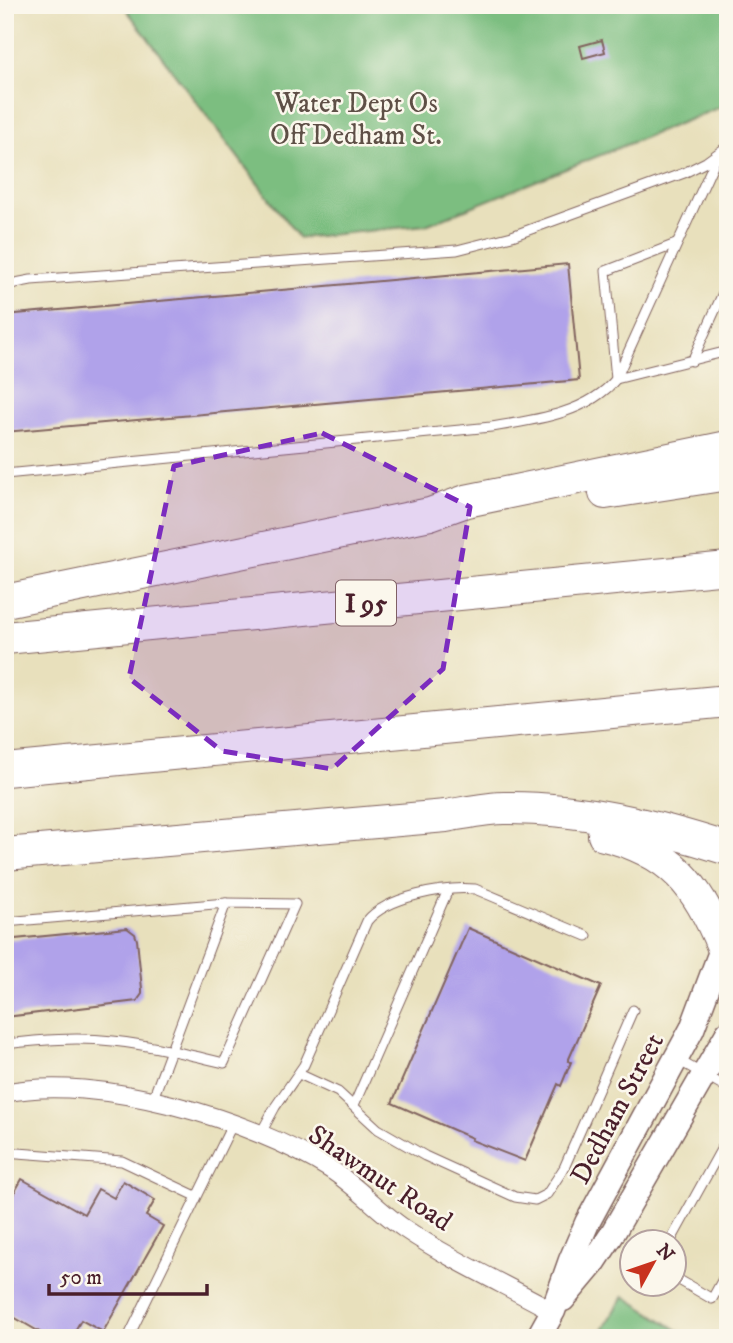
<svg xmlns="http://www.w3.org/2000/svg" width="733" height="1343" viewBox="0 0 733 1343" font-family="'IM FELL DW Pica',serif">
	<rect width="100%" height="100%" fill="#fbf7ec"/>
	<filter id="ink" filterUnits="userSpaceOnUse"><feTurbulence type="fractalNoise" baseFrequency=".0143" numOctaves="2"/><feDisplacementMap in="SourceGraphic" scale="14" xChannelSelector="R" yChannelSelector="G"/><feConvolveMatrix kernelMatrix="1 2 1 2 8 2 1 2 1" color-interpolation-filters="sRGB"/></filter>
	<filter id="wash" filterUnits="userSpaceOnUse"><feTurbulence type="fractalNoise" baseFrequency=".00686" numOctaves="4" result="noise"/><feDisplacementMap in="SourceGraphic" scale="28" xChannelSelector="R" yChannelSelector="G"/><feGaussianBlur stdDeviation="1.57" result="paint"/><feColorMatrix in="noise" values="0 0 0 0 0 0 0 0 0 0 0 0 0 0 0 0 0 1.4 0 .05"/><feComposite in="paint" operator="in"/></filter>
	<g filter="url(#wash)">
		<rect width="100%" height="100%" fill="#e8e0bc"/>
		<g fill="#7bbe80" stroke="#626e56" stroke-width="2">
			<path d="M123,5H728V104L426,225L299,238Z"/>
			<path d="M624,1296L690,1338H598Z"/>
		</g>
		<g id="blocks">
			<g fill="#b0a2ea">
				<path d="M602,40L605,52L583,58L580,46Z"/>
				<path d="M568,264L579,380L5,432V315Z"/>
				<path d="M127,928L135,934L137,940L142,989V994L137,1001L5,1017V940Z"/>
				<path d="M468,928L601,986L568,1061L571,1062L561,1086L558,1084L525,1161L471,1140L472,1138L392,1103Z"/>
				<path d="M22,1179L84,1214L98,1189L114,1198L123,1181L155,1200L146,1216L163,1226L103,1332L81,1320L71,1338H50L5,1312V1209Z"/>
			</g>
		</g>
	</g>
	<g filter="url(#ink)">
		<use href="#blocks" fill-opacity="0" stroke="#81635e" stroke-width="2"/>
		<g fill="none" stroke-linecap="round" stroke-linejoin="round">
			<defs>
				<g id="lane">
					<path d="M676,244L606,271L616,379L728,351"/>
					<path d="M5,285L31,280L457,250L512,236L684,173L706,162L728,146"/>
					<path d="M692,361L728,282"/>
					<path d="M5,474L491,427C534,420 587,414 616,379L718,154"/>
					<path d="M5,922L226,903"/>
					<path d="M5,1044C41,1040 77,1037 113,1041C150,1045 187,1054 224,1063L295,904L226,903L152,1101"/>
					<path d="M678,1060L728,1088"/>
					<path d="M299,1074L338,1092L378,1129L425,1156L515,1197L535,1200L547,1194L564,1168L633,1010"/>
					<path d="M354,1105L448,890"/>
					<path d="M261,1133L275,1107L304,1065L367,921C386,897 445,886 475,889L587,936"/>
					<path d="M5,1152L122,1161L196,1196"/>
					<path d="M670,1242L728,1137"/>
					<path d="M674,1277L712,1299L728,1270"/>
					<path d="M5,1335L11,1338"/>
					<path d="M128,1338L233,1123"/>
				</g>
				<path id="street" d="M5,1093C96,1073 253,1120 330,1169C357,1186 378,1211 405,1229C451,1260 504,1284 553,1311"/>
				<g id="secondary">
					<path d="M563,1299L594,1262L611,1236L728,1033"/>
					<path d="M538,1338L553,1311L571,1260L587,1223L692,1029L728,933"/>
				</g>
				<g id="highway">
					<path d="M605,493L728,474"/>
					<path d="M5,601L430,514L466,501L728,447"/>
					<path d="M5,638L728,568"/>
					<path d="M5,770L728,701"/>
					<path d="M604,835C671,851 698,885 723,947"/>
					<path d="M5,854L446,816C465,813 486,808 505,808C580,807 657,826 728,849"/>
				</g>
			</defs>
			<use href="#lane" stroke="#81635e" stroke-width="11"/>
			<use href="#street" stroke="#81635e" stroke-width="20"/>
			<use href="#secondary" stroke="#81635e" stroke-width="27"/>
			<use href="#highway" stroke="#81635e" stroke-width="34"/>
			<use href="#lane" stroke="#fff" stroke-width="9"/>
			<use href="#street" stroke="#fff" stroke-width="18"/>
			<use href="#secondary" stroke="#fff" stroke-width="24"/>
			<use href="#highway" stroke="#fff" stroke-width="32"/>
		</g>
	</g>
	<path fill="#7b2cbf" fill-opacity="0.2" stroke="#7b2cbf" stroke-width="5" stroke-dasharray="14 9" stroke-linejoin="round" d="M322,433L470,507L443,669L332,769L222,751L129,678L174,466Z"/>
	<g text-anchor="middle" stroke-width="5" stroke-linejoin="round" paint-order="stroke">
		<rect fill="#fbf7ec" stroke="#7f6065" stroke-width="2" x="336" y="580.5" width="60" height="45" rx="5"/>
		<g font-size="26" font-weight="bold" fill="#4a1f2b">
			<text x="366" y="612">I 95</text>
		</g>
		<g font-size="28" fill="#5e4f46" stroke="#fbf7ec">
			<text x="356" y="112">Water Dept Os<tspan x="356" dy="32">Off Dedham St.</tspan></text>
		</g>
		<g font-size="28" fill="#4a1f2b" stroke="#fbf7ec">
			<text transform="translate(616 1108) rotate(-62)" y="10">Dedham Street</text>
			<text transform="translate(381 1177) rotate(34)" y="10">Shawmut Road</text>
		</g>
	</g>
	<rect width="733" height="1343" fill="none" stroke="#fbf7ec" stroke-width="28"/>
	<g transform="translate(653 1263) rotate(50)"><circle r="33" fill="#fbf7ec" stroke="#b4a19f" stroke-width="2"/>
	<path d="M0-5L12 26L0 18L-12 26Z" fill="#c8321e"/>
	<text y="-10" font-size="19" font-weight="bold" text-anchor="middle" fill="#4a1f2b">N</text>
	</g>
	<path d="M49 1284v10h158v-10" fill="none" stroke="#4a1f2b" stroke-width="3.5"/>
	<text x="60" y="1284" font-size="21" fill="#4a1f2b" stroke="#fbf7ec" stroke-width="5" paint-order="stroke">50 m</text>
</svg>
